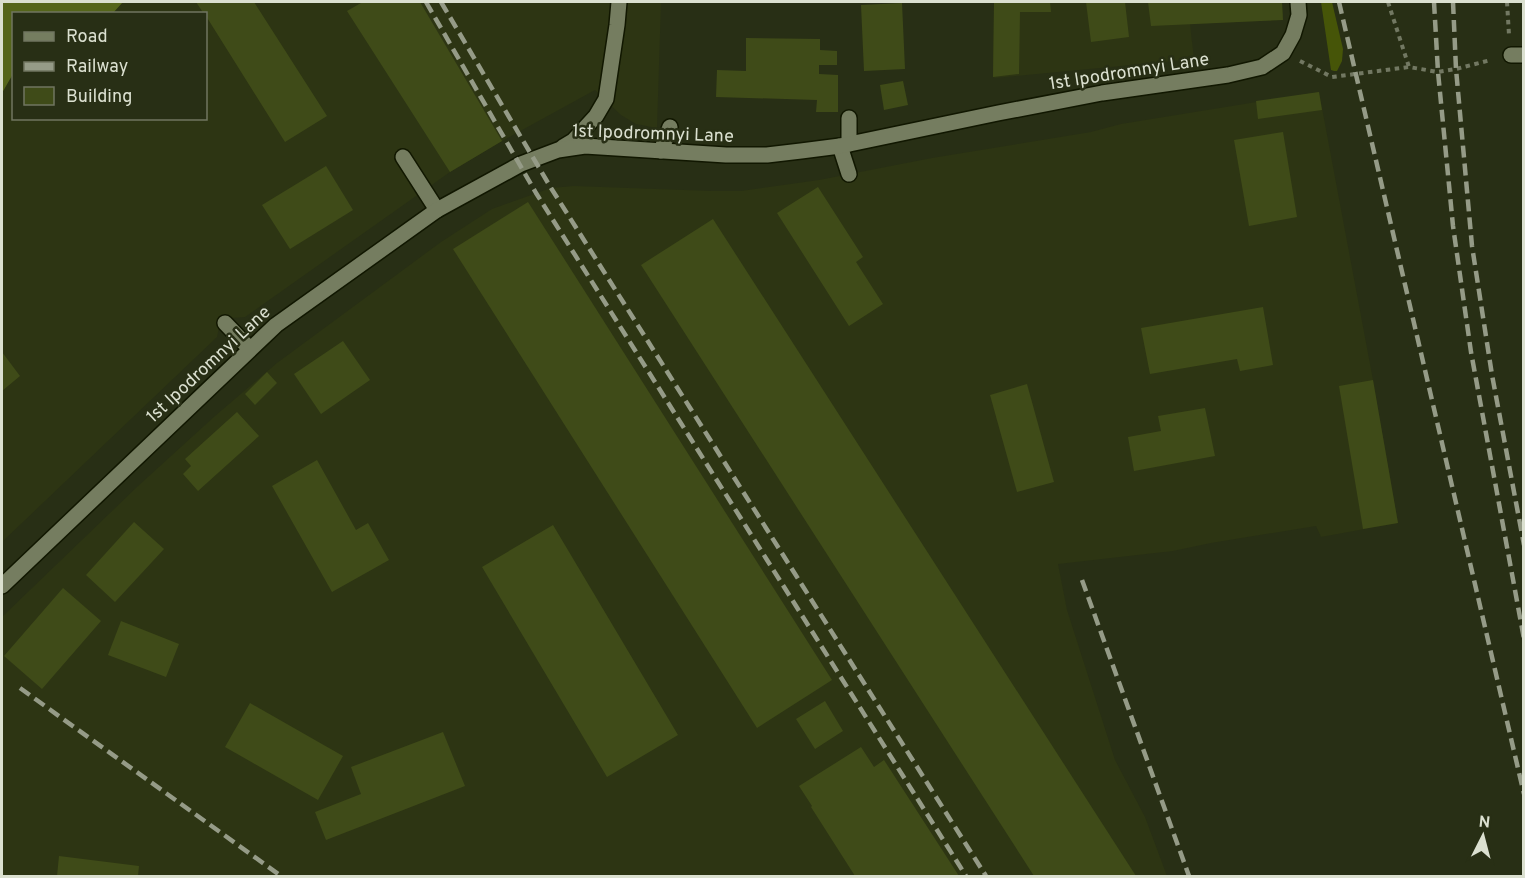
<svg xmlns="http://www.w3.org/2000/svg" width="1525" height="878" viewBox="0 0 1525 878" font-family="Overpass,sans-serif">
	<rect width="100%" height="100%" fill="#282f15"/>
	<g fill="#2d3513">
		<path d="M123,2H661L657,128L636,124L621,115L595,90L502,141L450,172L245,317L232,318L219,327L217,337L2,542V93L13,74L14,118H206V14L113,13Z"/>
		<path d="M994,2H1282L1283,20L1190,24L1194,59L995,78L993,77Z"/>
		<path d="M1319,92L1373,380L1398,523L1321,537L1316,526L1211,543L1173,551L1058,564L1067,610L1115,760L1145,817L1167,876H2V617L137,487L215,416L277,363L441,242L492,209L551,188L574,186L711,191H741L819,180L932,158L1091,132L1121,124Z"/>
	</g>
	<path fill="#465508" d="M1321,2H1332L1343,49L1342,61L1337,71H1334L1331,70Z"/>
	<path fill="#55651a" d="M2,2H123L113,13L14,14L13,74L2,93Z"/>
	<g fill="#3f4b18">
		<path d="M196,2H254L327,116L285,142L206,16V14H204Z"/>
		<path d="M360,2H420L502,141L450,172L347,11L361,3Z"/>
		<path d="M994,2H1050L1051,12H1020L1019,74L993,77Z"/>
		<path d="M1086,2H1125L1129,37L1091,42Z"/>
		<path d="M1148,2H1282L1283,20L1151,26Z"/>
		<path d="M902,3L905,69L864,71L861,5Z"/>
		<path d="M746,38L820,39V50L837,51V65H819V74L838,75V112H816L817,100L716,97L717,70L746,71Z"/>
		<path d="M903,81L908,105L884,110L880,85Z"/>
		<path d="M1319,92L1322,110L1258,119L1256,101Z"/>
		<path d="M1283,132L1297,217L1249,226L1234,140Z"/>
		<path d="M326,166L353,210L290,249L262,205Z"/>
		<path d="M818,187L863,257L856,262L883,304L849,326L777,213Z"/>
		<path d="M528,202L832,680L757,728L453,249Z"/>
		<path d="M713,219L1136,876H1034L641,265Z"/>
		<path d="M1263,307L1273,365L1240,371L1237,359L1150,374L1141,328Z"/>
		<path d="M343,341L370,380L321,414L294,374Z"/>
		<path d="M2,352L20,376L2,391Z"/>
		<path d="M267,372L277,383L255,405L245,394Z"/>
		<path d="M1373,380L1398,523L1363,529L1339,386Z"/>
		<path d="M1027,384L1054,482L1017,492L990,395Z"/>
		<path d="M1205,408L1215,456L1134,471L1128,437L1161,431L1158,416Z"/>
		<path d="M237,412L259,436L198,491L183,474L191,466L185,459Z"/>
		<path d="M317,460L356,530L368,523L389,560L332,592L272,486Z"/>
		<path d="M134,522L164,549L115,602L86,575Z"/>
		<path d="M553,525L678,735L607,777L482,567Z"/>
		<path d="M63,588L101,621L42,689L4,656Z"/>
		<path d="M121,621L179,644L166,677L108,655Z"/>
		<path d="M825,701L843,731L815,749L796,719Z"/>
		<path d="M250,703L343,756L318,800L225,747Z"/>
		<path d="M443,732L465,786L326,840L315,812L361,794L351,767Z"/>
		<path d="M861,747L874,767L884,760L959,876H855L811,807L812,806L799,786Z"/>
		<path d="M59,856L139,866L138,876H57Z"/>
	</g>
	<g fill="none" stroke-linecap="round" stroke-linejoin="round">
		<defs>
			<g id="minor">
				<path d="M1511,55H1524"/>
				<path d="M849,118V144"/>
				<path d="M840,146L849,174"/>
				<path d="M563,147L573,141L596,116L606,99L617,25L619,2"/>
				<path d="M661,151L670,127"/>
				<path d="M403,157L437,210"/>
				<path d="M225,323L250,349"/>
				<path d="M2,586L276,325L437,210L521,164L558,150L585,146L726,155H767L801,151L840,146L998,113L1102,93L1228,75L1262,67L1283,53L1293,35L1299,15L1298,2"/>
			</g>
		</defs>
		<use href="#minor" stroke="#111700" stroke-width="18"/>
		<g stroke="#727862" stroke-width="4" stroke-dasharray="4.5 4.5" stroke-linecap="butt">
			<path d="M1388,2L1409,67"/>
			<path d="M1507,2L1509,35"/>
			<path d="M1300,61L1332,77L1409,67L1438,72L1456,69L1491,60"/>
		</g>
		<use href="#minor" stroke="#757d60" stroke-width="15"/>
		<g stroke="#959b87" stroke-width="4.5" stroke-dasharray="12 6" stroke-linecap="butt">
			<path d="M426,2L536,193L966,876"/>
			<path d="M441,2L551,188L986,876"/>
			<path d="M1339,2L1524,794"/>
			<path d="M1434,2L1438,72L1453,226L1471,352L1524,639"/>
			<path d="M1453,2L1456,69L1472,246L1492,375L1524,545"/>
			<path d="M1082,580L1189,876"/>
			<path d="M20,688L281,876"/>
		</g>
	</g>
	<g text-anchor="middle" stroke-width="5" stroke-linejoin="round" paint-order="stroke">
		<g font-size="18" fill="#dbe0d0" stroke="#282f15">
			<text transform="translate(1129 71) rotate(-9)" y="6">1st Ipodromnyi Lane</text>
			<text transform="translate(653 133) rotate(2)" y="6">1st Ipodromnyi Lane</text>
			<text transform="translate(208 364) rotate(-43)" y="6">1st Ipodromnyi Lane</text>
		</g>
	</g>
	<rect width="1525" height="878" fill="none" stroke="#dbe0d0" stroke-width="6"/>
	<rect x="12" y="12" width="195" height="108" fill="#282f15" stroke="#707660" stroke-width="1.5"/>
	<rect x="24" y="32" width="30" height="9" fill="#757d60" stroke="#707660" stroke-width="1.5"/>
	<text x="66" y="42" font-size="18" fill="#dbe0d0">Road</text>
	<rect x="24" y="62" width="30" height="9" fill="#959b87" stroke="#707660" stroke-width="1.5"/>
	<text x="66" y="72" font-size="18" fill="#dbe0d0">Railway</text>
	<rect x="24" y="87" width="30" height="18" fill="#3f4b18" stroke="#707660" stroke-width="1.5"/>
	<text x="66" y="102" font-size="18" fill="#dbe0d0">Building</text>
	<g transform="translate(1483 836) rotate(6)" stroke="#282f15" stroke-width="4.5" paint-order="stroke">
	<path d="M0-4.5L10 22L0 15L-10 22Z" fill="#dbe0d0"/>
	<text y="-9" font-size="16" font-weight="bold" text-anchor="middle" fill="#dbe0d0">N</text>
	</g>
</svg>
